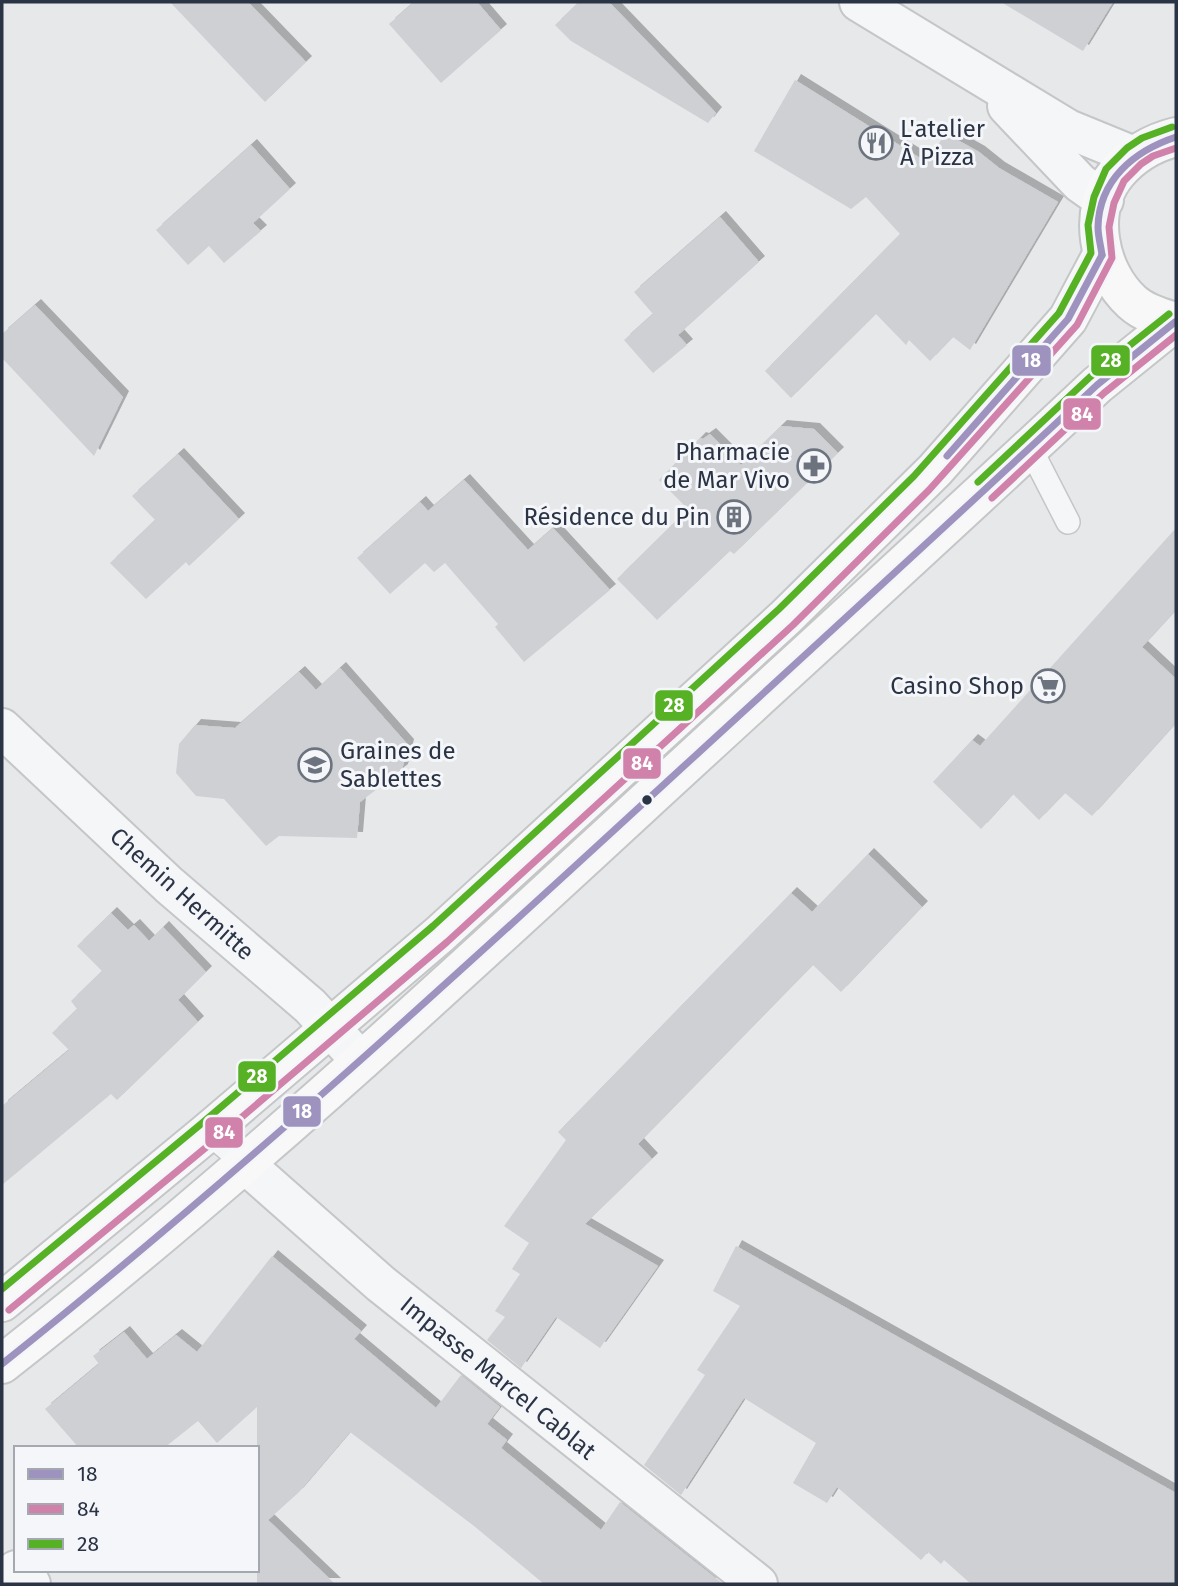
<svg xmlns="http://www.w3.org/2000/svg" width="1178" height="1586" viewBox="0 0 1178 1586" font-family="'Fira Sans',sans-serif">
	<defs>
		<filter id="shadow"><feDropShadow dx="6" dy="-6" stdDeviation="0" flood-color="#0004"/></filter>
	</defs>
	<rect width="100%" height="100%" fill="#e6e8ea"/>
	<g fill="#ced0d3" filter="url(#shadow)">
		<path d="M170,2H248L306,62L265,102Z"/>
		<path d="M414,2H477L501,30L441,83L389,24Z"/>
		<path d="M579,2H609L716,113L708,123L571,41L555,25Z"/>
		<path d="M1001,2H1113L1083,51Z"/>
		<path d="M795,80L928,163L945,133L979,152L999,168L1058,202L970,350L953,337L930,361L909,340L906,345L876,314L791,398L765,371L900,234L866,197L851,209L754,151Z"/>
		<path d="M251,145L290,189L253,223L261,231L224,263L209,246L188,265L156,230Z"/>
		<path d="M720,217L759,262L678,335L687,345L653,373L624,340L653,314L634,292Z"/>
		<path d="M35,305L123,397L94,456L2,358V334Z"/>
		<path d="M781,426L814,429L838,453L734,554L730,551L657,620L617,579L688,509L659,480L700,438L703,439L710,434L741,465Z"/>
		<path d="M178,454L239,519L189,566L186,562L146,599L110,563L155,520L132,496Z"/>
		<path d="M464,480L528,550L553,528L610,590L524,662L495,627L498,624L445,563L434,572L425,563L390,594L357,558L420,502L428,511Z"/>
		<path d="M1176,528V610L1142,647L1176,679V723L1092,816L1065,793L1039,820L1013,794L981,829L933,782L972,740L980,746Z"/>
		<path d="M340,668L408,745L402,770L360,802L357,838L279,836L266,846L224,799L196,796L176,773L179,744L195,725L235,728L299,672L316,690Z"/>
		<path d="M868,854L922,907L841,992L813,965L638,1144L652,1159L585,1224L658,1266L600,1348L556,1317L521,1368L487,1340L505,1317L495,1311L520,1274L512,1269L529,1243L504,1226L566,1140L558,1132L791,893L812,912Z"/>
		<path d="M111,913L128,930L134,925L149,941L163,927L206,972L178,1000L198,1022L117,1100L111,1094L2,1185V1106L69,1050L52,1033L77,1009L71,1001L102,971L77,946Z"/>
		<path d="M736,1246L1176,1493V1584H971L944,1560L941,1564L928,1552L921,1560L837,1487L827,1503L793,1483L816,1443L744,1398L681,1495L644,1465L705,1375L697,1370L740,1306L713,1291Z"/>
		<path d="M272,1256L361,1331L354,1339L436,1408L461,1375L500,1407L487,1424L507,1440L501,1448L601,1530L620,1502L723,1584H544L474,1526L350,1432L298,1493L268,1520L335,1584H257V1407L217,1443L198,1421L164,1448H79L45,1409L99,1364L93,1356L124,1332L147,1359L176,1335L197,1352Z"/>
	</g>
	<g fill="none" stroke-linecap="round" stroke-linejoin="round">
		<defs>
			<g id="service">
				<path d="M1030,448L1068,522"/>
				<path d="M208,1132L245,1164"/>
			</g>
			<g id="minor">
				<path d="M2,728L169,885L310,1006L361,1061"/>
				<path d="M245,1164L381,1284L758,1584"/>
				<path d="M16,1570L31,1584"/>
			</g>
			<g id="tertiary">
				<path d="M859,2L1068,129L1134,156"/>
				<path d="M1007,106L1080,183L1104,200"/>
			</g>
			<g id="secondary">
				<path d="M1176,137C1152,143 1133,154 1117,173C1086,210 1098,271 1132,302C1144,313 1161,318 1176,322"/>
				<path d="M2,1302L208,1132L440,934L786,617L935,470L1068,319L1102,255"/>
				<path d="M2,1364C227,1188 437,994 647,800C797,662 948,525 1097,385L1175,322"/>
			</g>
		</defs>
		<use href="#service" stroke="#c4c6c8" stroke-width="26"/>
		<use href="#minor" stroke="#c4c6c8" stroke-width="42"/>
		<use href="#tertiary" stroke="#c4c6c8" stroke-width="42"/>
		<use href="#secondary" stroke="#c4c6c8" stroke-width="42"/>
		<use href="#service" stroke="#f5f6f7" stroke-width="23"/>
		<use href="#minor" stroke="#f5f6f7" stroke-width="38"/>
		<use href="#tertiary" stroke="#f5f6f7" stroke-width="38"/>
		<use href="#secondary" stroke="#f8f8f8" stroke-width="38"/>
		<defs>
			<g id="bus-1">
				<path d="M1102,255C1101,246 1098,237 1098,227C1099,180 1134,151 1176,137"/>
				<path d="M947,456L1068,319L1102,255"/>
				<path d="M2,1364C225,1186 436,994 647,800C797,662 948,525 1097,385L1175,322"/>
			</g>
			<g id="bus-2">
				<path d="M992,498L1104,393L1176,335"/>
				<path d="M9,1310L215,1140L447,942L793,625L929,490L1077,325L1112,258L1109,227L1114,203L1124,181L1141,164L1153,156L1176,148"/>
			</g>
			<g id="bus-3">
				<path d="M978,482L1090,377L1169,314"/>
				<path d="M2,1289L201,1124L433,926L779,609L914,476L1059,313L1091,253L1088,225L1094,197L1106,169L1127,148L1142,138L1172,127"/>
			</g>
		</defs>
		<use href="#bus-1" stroke="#f4f6f9" stroke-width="12"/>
		<use href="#bus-2" stroke="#f4f6f9" stroke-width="12"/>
		<use href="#bus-3" stroke="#f4f6f9" stroke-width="12"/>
		<use href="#bus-1" stroke="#9e93be" stroke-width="7"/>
		<use href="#bus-2" stroke="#d182ab" stroke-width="7"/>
		<use href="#bus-3" stroke="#56b125" stroke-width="7"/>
	</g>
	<defs>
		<symbol id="restaurant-ring" viewBox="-11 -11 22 22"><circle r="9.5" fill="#f4f6f9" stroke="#6c737f" stroke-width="1.5"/><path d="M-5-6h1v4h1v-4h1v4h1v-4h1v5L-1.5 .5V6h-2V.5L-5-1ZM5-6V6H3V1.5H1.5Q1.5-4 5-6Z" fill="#6c737f"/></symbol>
		<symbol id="pharmacy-ring" viewBox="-11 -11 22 22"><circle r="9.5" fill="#f4f6f9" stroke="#6c737f" stroke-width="1.5"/><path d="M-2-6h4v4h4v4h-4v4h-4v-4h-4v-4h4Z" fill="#6c737f"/></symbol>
		<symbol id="building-ring" viewBox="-11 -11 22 22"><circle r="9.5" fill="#f4f6f9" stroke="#6c737f" stroke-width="1.5"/><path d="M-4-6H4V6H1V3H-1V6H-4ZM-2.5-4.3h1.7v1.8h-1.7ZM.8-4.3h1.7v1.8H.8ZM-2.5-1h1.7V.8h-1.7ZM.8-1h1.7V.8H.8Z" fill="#6c737f"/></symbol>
		<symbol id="supermarket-ring" viewBox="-11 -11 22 22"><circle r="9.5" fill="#f4f6f9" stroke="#6c737f" stroke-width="1.5"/><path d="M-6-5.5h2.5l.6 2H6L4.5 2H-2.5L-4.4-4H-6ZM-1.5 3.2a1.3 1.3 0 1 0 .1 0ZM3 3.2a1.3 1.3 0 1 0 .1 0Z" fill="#6c737f"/></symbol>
		<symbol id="school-ring" viewBox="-11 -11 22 22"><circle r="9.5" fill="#f4f6f9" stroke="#6c737f" stroke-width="1.5"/><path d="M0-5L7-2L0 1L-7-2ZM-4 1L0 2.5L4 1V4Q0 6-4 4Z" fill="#6c737f"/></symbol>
	</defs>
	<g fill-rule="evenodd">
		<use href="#restaurant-ring" x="857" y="124" width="38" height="38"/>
		<use href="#pharmacy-ring" x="795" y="447" width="38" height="38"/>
		<use href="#building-ring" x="715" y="498" width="38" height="38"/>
		<use href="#supermarket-ring" x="1029" y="667" width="38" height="38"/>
		<use href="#school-ring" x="296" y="746" width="38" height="38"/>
	</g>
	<circle fill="#2b3445" stroke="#f4f6f9" stroke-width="2.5" cx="647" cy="800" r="6"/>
	<g text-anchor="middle" stroke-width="6" stroke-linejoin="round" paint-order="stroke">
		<g font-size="24" fill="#2b3445" stroke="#f4f6f9" text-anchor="end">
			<text x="900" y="137" text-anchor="start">L'atelier<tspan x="900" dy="28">À Pizza</tspan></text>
			<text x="790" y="460">Pharmacie<tspan x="790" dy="28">de Mar Vivo</tspan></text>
			<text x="710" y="525">Résidence du Pin</text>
			<text x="1024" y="694">Casino Shop</text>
			<text x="340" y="759" text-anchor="start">Graines de<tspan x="340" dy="28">Sablettes</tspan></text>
		</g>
		<g font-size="24" fill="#2b3445" stroke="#f4f6f9">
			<text transform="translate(182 894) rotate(42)" y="8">Chemin Hermitte</text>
			<text transform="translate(498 1378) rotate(39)" y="8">Impasse Marcel Cablat</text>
		</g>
	</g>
	<g stroke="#f4f6f9" stroke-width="2.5">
		<rect x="1011" y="344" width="41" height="33" rx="7" fill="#9e93be"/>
		<rect x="1090" y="344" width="41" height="33" rx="7" fill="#56b125"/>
		<rect x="1062" y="397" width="40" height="34" rx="7" fill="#d182ab"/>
		<rect x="654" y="689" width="40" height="33" rx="7" fill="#56b125"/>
		<rect x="622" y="747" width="40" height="33" rx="7" fill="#d182ab"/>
		<rect x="237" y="1060" width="40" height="33" rx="7" fill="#56b125"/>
		<rect x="282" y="1095" width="40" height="33" rx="7" fill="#9e93be"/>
		<rect x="204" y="1116" width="40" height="33" rx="7" fill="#d182ab"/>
	</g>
	<g font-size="19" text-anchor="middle" font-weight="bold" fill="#fff">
		<text x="1031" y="367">18</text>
		<text x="1111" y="367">28</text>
		<text x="1082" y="421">84</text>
		<text x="674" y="712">28</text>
		<text x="642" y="770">84</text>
		<text x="257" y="1083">28</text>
		<text x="302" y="1118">18</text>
		<text x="224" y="1139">84</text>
	</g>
	<rect width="1178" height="1586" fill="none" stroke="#2b3445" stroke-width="7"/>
	<rect x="14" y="1446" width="245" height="126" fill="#f4f6f9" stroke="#a4a8b1" stroke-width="2"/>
	<rect x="28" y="1469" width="35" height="10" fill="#9e93be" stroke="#a4a8b1" stroke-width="2"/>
	<text x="77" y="1481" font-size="21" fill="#2b3445">18</text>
	<rect x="28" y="1504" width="35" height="10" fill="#d182ab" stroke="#a4a8b1" stroke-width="2"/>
	<text x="77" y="1516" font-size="21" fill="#2b3445">84</text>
	<rect x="28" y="1539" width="35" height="10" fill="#56b125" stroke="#a4a8b1" stroke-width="2"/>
	<text x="77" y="1551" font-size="21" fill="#2b3445">28</text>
</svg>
